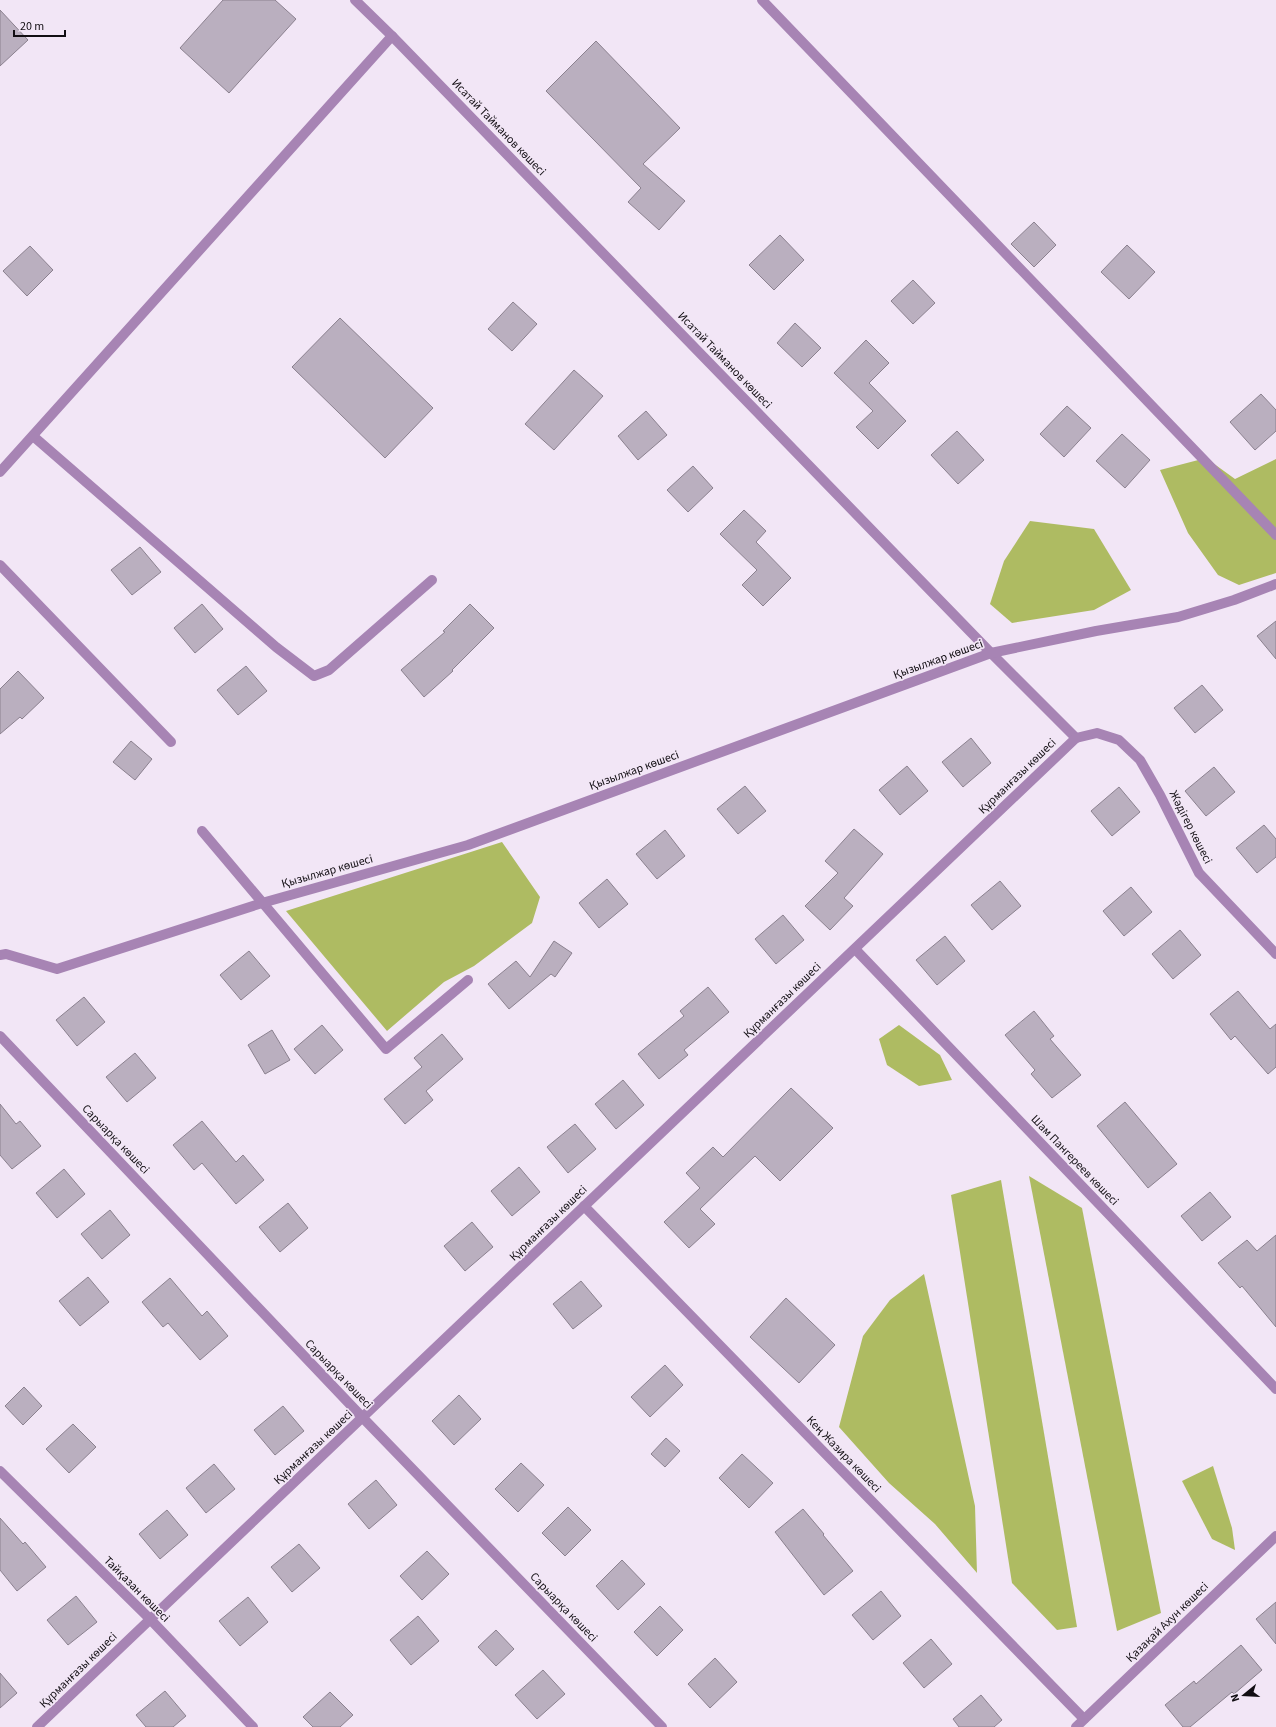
<svg xmlns="http://www.w3.org/2000/svg" width="1276" height="1727" viewBox="0 0 1276 1727" font-family="'Source Sans 3',sans-serif">
	<rect width="100%" height="100%" fill="#f2e6f6"/>
	<g fill="#aebb62">
		<path d="M1206,458L1235,479L1276,459V573L1239,585L1218,575L1188,533L1160,470Z"/>
		<path d="M1030,521L1094,529L1131,590L1094,610L1012,623L990,604L1004,561Z"/>
		<path d="M502,842L540,897L532,923L474,966L444,982L387,1031L286,911Z"/>
		<path d="M899,1025L940,1055L952,1080L919,1086L887,1065L879,1039Z"/>
		<path d="M1029,1176L1082,1208L1161,1613L1117,1631Z"/>
		<path d="M1001,1180L1077,1627L1057,1630L1012,1583L951,1195Z"/>
		<path d="M924,1274L975,1506L977,1573L935,1524L889,1483L839,1427L863,1336L890,1300Z"/>
		<path d="M1213,1466L1232,1528L1235,1550L1212,1539L1182,1481Z"/>
	</g>
	<g fill="#baafbf" stroke="#8b818f">
		<path d="M223,0H275L296,19L229,93L180,48Z"/>
		<path d="M0,10L28,40L0,66Z"/>
		<path d="M596,41L680,128L643,164L685,201L659,230L628,202L641,188L546,91Z"/>
		<path d="M1034,222L1056,245L1034,267L1011,244Z"/>
		<path d="M780,235L804,260L774,290L749,265Z"/>
		<path d="M1127,245L1155,272L1129,299L1101,272Z"/>
		<path d="M30,246L53,270L27,296L3,271Z"/>
		<path d="M913,280L935,303L913,324L891,301Z"/>
		<path d="M513,302L537,324L512,351L488,329Z"/>
		<path d="M340,318L433,408L385,458L292,367Z"/>
		<path d="M795,323L821,348L802,367L777,343Z"/>
		<path d="M866,340L889,363L869,383L906,421L878,449L856,427L873,411L834,373Z"/>
		<path d="M574,370L603,396L554,450L525,424Z"/>
		<path d="M1261,394L1276,410V431L1255,450L1230,422Z"/>
		<path d="M1067,406L1091,428L1064,457L1040,434Z"/>
		<path d="M646,411L667,435L638,460L618,436Z"/>
		<path d="M957,431L984,460L958,484L931,455Z"/>
		<path d="M1122,434L1150,460L1125,488L1096,461Z"/>
		<path d="M693,466L713,488L688,512L667,490Z"/>
		<path d="M744,510L766,531L756,542L791,578L763,606L742,585L757,570L720,534Z"/>
		<path d="M140,547L161,572L132,595L111,570Z"/>
		<path d="M202,604L223,629L195,653L174,628Z"/>
		<path d="M470,604L494,628L452,670L453,671L424,697L401,670L445,632L443,631Z"/>
		<path d="M1276,621V659L1257,636Z"/>
		<path d="M246,666L267,691L238,715L217,690Z"/>
		<path d="M18,671L44,698L22,719L20,717L0,734V689Z"/>
		<path d="M1202,685L1223,710L1195,733L1174,708Z"/>
		<path d="M971,738L991,763L963,787L942,762Z"/>
		<path d="M131,741L152,759L135,780L113,762Z"/>
		<path d="M907,766L928,791L900,815L879,790Z"/>
		<path d="M1214,767L1235,792L1206,816L1185,791Z"/>
		<path d="M745,786L766,811L738,834L717,809Z"/>
		<path d="M1119,787L1140,812L1112,836L1091,811Z"/>
		<path d="M1264,825L1276,839V857L1257,873L1236,848Z"/>
		<path d="M854,829L883,854L844,898L853,906L830,930L805,906L838,873L825,861Z"/>
		<path d="M665,830L685,856L657,879L636,854Z"/>
		<path d="M607,879L628,904L599,928L579,903Z"/>
		<path d="M1000,881L1021,906L992,930L971,905Z"/>
		<path d="M1131,887L1152,912L1124,936L1103,911Z"/>
		<path d="M783,915L804,940L776,964L755,939Z"/>
		<path d="M1180,930L1201,955L1173,979L1152,954Z"/>
		<path d="M945,936L965,961L937,985L916,960Z"/>
		<path d="M554,941L572,953L555,977L551,974L509,1009L488,984L516,961L530,977Z"/>
		<path d="M249,951L270,976L241,1000L220,975Z"/>
		<path d="M708,987L729,1012L684,1050L688,1055L659,1079L638,1054L684,1016L680,1011Z"/>
		<path d="M1238,991L1270,1029L1276,1024V1067L1268,1074L1235,1036L1231,1040L1210,1014Z"/>
		<path d="M84,997L105,1022L77,1046L56,1020Z"/>
		<path d="M1034,1011L1054,1036L1050,1039L1081,1075L1052,1098L1031,1074L1035,1070L1005,1035Z"/>
		<path d="M322,1025L343,1050L315,1074L294,1049Z"/>
		<path d="M272,1030L290,1060L265,1074L248,1045Z"/>
		<path d="M442,1034L463,1059L426,1091L433,1100L405,1124L384,1099L422,1067L414,1058Z"/>
		<path d="M135,1053L156,1078L127,1102L106,1077Z"/>
		<path d="M623,1080L644,1105L616,1129L595,1104Z"/>
		<path d="M791,1088L833,1128L780,1181L755,1156L700,1209L715,1224L689,1248L664,1222L700,1188L686,1173L713,1147L723,1157Z"/>
		<path d="M1125,1102L1177,1164L1148,1188L1097,1126Z"/>
		<path d="M0,1104L16,1124L20,1121L41,1146L12,1169L0,1155Z"/>
		<path d="M202,1121L236,1162L243,1155L264,1180L236,1204L202,1163L194,1170L173,1145Z"/>
		<path d="M575,1124L596,1149L568,1173L547,1147Z"/>
		<path d="M519,1167L540,1192L512,1216L491,1191Z"/>
		<path d="M64,1169L85,1194L57,1218L36,1193Z"/>
		<path d="M1210,1192L1231,1217L1202,1241L1181,1216Z"/>
		<path d="M288,1203L308,1228L280,1252L259,1227Z"/>
		<path d="M110,1210L130,1235L102,1259L81,1234Z"/>
		<path d="M472,1222L493,1247L465,1271L444,1246Z"/>
		<path d="M1276,1235V1327L1242,1286L1240,1288L1218,1263L1247,1240L1257,1251Z"/>
		<path d="M88,1277L109,1302L80,1326L59,1301Z"/>
		<path d="M170,1278L202,1316L207,1311L228,1336L200,1360L168,1323L163,1327L142,1302Z"/>
		<path d="M581,1281L602,1306L573,1329L553,1304Z"/>
		<path d="M786,1298L835,1345L799,1383L750,1337Z"/>
		<path d="M665,1365L683,1385L650,1417L631,1397Z"/>
		<path d="M24,1387L42,1406L23,1425L5,1406Z"/>
		<path d="M459,1395L481,1419L454,1445L432,1421Z"/>
		<path d="M283,1406L304,1431L275,1455L254,1430Z"/>
		<path d="M73,1424L96,1447L69,1473L46,1449Z"/>
		<path d="M666,1438L680,1451L665,1467L651,1454Z"/>
		<path d="M742,1454L773,1483L749,1508L719,1478Z"/>
		<path d="M521,1463L544,1485L518,1512L495,1489Z"/>
		<path d="M214,1464L235,1489L206,1513L186,1488Z"/>
		<path d="M376,1480L397,1505L369,1529L348,1504Z"/>
		<path d="M568,1507L591,1530L565,1556L542,1533Z"/>
		<path d="M803,1509L824,1534L823,1535L853,1571L824,1595L775,1532Z"/>
		<path d="M167,1510L188,1535L160,1559L139,1534Z"/>
		<path d="M0,1518L23,1544L25,1542L46,1567L17,1591L0,1570Z"/>
		<path d="M299,1544L320,1568L292,1592L271,1567Z"/>
		<path d="M427,1551L449,1574L422,1600L400,1576Z"/>
		<path d="M622,1560L645,1584L618,1610L596,1586Z"/>
		<path d="M881,1591L901,1616L873,1640L852,1615Z"/>
		<path d="M76,1596L97,1622L68,1645L47,1620Z"/>
		<path d="M248,1597L268,1622L240,1646L219,1621Z"/>
		<path d="M1276,1602V1644L1256,1619Z"/>
		<path d="M660,1606L683,1630L657,1656L634,1632Z"/>
		<path d="M418,1616L439,1641L411,1665L390,1640Z"/>
		<path d="M496,1630L514,1649L496,1666L478,1647Z"/>
		<path d="M931,1639L952,1664L924,1688L903,1663Z"/>
		<path d="M1241,1645L1262,1670L1234,1694L1232,1692L1190,1727H1183L1165,1705L1194,1681L1196,1684Z"/>
		<path d="M715,1658L737,1682L710,1708L688,1684Z"/>
		<path d="M543,1670L565,1694L537,1719L515,1695Z"/>
		<path d="M0,1673L17,1693L0,1708Z"/>
		<path d="M165,1691L186,1716L173,1727H146L136,1715Z"/>
		<path d="M330,1692L353,1715L340,1727H313L303,1717Z"/>
		<path d="M981,1695L1002,1720L994,1727H959L953,1719Z"/>
	</g>
	<g fill="none" stroke-linecap="round" stroke-linejoin="round">
		<g stroke="#a784b4" stroke-width="10">
			<path d="M33,436L276,647L314,676L329,670L432,580"/>
			<path d="M0,565L171,742"/>
			<path d="M202,831L386,1049L468,980"/>
		</g>
		<g stroke="#a784b4" stroke-width="10">
			<path d="M355,0L392,36L991,653L1076,738"/>
			<path d="M762,0L1276,535"/>
			<path d="M0,472L392,36"/>
			<path d="M1076,738L1097,733L1119,740L1140,760L1160,795L1199,873L1276,954"/>
			<path d="M855,949L1276,1389"/>
			<path d="M0,955L6,954L57,969L262,903L468,845L991,653L1096,631L1178,617L1234,600L1276,584"/>
			<path d="M0,1036L363,1418L662,1727"/>
			<path d="M584,1206L1084,1719"/>
			<path d="M0,1471L150,1619L253,1727"/>
			<path d="M37,1727L1076,738"/>
			<path d="M1076,1727L1276,1536"/>
		</g>
	</g>
	<g text-anchor="middle" stroke-width="3.5" stroke-linejoin="round" paint-order="stroke">
		<g font-size="12" fill="#120e13" stroke="#f2e6f6">
			<text transform="translate(499 127) rotate(46)" y="4">Исатай Тайманов көшесі</text>
			<text transform="translate(725 360) rotate(46)" y="4">Исатай Тайманов көшесі</text>
			<text transform="translate(938 659) rotate(-20)" y="4">Қызылжар көшесі</text>
			<text transform="translate(634 770) rotate(-20)" y="4">Қызылжар көшесі</text>
			<text transform="translate(1017 776) rotate(-44)" y="4">Құрманғазы көшесі</text>
			<text transform="translate(1191 827) rotate(63)" y="4">Жәдігер көшесі</text>
			<text transform="translate(327 871) rotate(-16)" y="4">Қызылжар көшесі</text>
			<text transform="translate(782 1000) rotate(-44)" y="4">Құрманғазы көшесі</text>
			<text transform="translate(116 1139) rotate(46)" y="4">Сарыарқа көшесі</text>
			<text transform="translate(1075 1160) rotate(46)" y="4">Шам Пангереев көшесі</text>
			<text transform="translate(548 1223) rotate(-44)" y="4">Құрманғазы көшесі</text>
			<text transform="translate(339 1374) rotate(46)" y="4">Сарыарқа көшесі</text>
			<text transform="translate(313 1447) rotate(-43)" y="4">Құрманғазы көшесі</text>
			<text transform="translate(844 1454) rotate(46)" y="4">Кең Жазира көшесі</text>
			<text transform="translate(137 1589) rotate(45)" y="4">Тайқазан көшесі</text>
			<text transform="translate(564 1607) rotate(46)" y="4">Сарыарқа көшесі</text>
			<text transform="translate(1167 1622) rotate(-44)" y="4">Қазақай Ахун көшесі</text>
			<text transform="translate(78 1670) rotate(-44)" y="4">Құрманғазы көшесі</text>
		</g>
	</g>
	<g transform="translate(1244 1695) rotate(252)" stroke="#f2e6f6" stroke-width="3" paint-order="stroke">
	<path d="M0-3L7 15L0 10L-7 15Z" fill="#120e13"/>
	<text y="-6" font-size="11" font-weight="bold" text-anchor="middle" fill="#120e13">N</text>
	</g>
	<path d="M14 30v6h51v-6" fill="none" stroke="#120e13" stroke-width="2"/>
	<text x="20" y="30" font-size="12" fill="#120e13" stroke="#f2e6f6" stroke-width="3" paint-order="stroke">20 m</text>
</svg>
